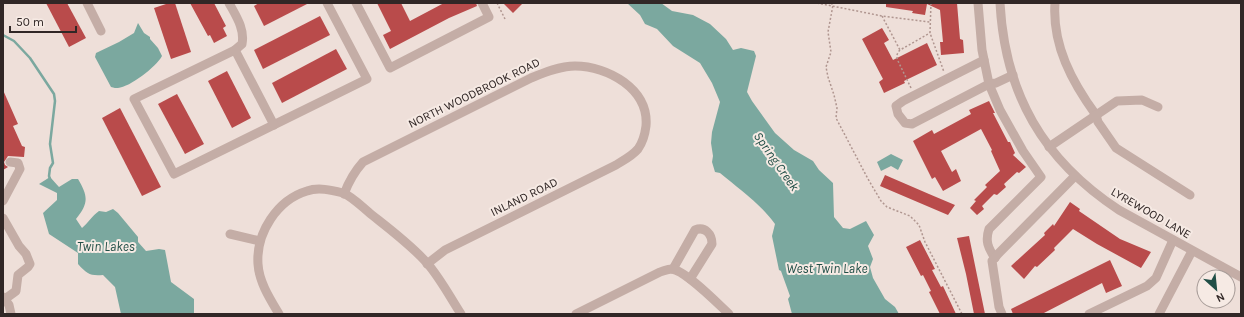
<svg xmlns="http://www.w3.org/2000/svg" width="1244" height="317" viewBox="0 0 1244 317" font-family="Karla,sans-serif">
	<rect width="100%" height="100%" fill="#eedfd9"/>
	<g fill="#7ba89f">
		<path d="M627,3H661L672,11L693,15L710,24L726,39L733,50L741,48L754,51L756,56L747,92L752,101L775,133L794,150L813,161L819,170L833,183L834,217L843,228L850,229L866,221L874,235L868,246L873,259L870,267L873,278L885,299L895,307L899,314H792L788,299L790,296L781,271L779,270L772,236L775,224C761,204 739,189 720,173L715,172L712,162L713,156L711,143L712,132L720,102L712,83L700,63L673,46L657,29L645,24L640,15Z"/>
		<path d="M138,23L144,33L150,37V39L158,48L162,56C156,67 130,87 118,88C116,88 114,88 111,87L95,57L96,53L119,42L134,33Z"/>
		<path d="M891,154L903,160L898,170L891,166L881,171L877,162Z"/>
		<path d="M50,177L59,187L72,179H78C88,196 89,203 76,219L82,228C88,223 92,216 99,211L106,212L113,209L118,213L138,237V242L146,251L159,249L165,250L171,282L194,299V314H121L115,287L103,275C90,276 87,274 78,264V253L49,234L43,213L57,200V193L39,184Z"/>
	</g>
	<g fill="none" stroke-linecap="round" stroke-linejoin="round">
		<path stroke="#7ba89f" stroke-width="2.5" d="M3,35L14,41L30,58L54,94L55,101L50,144L53,163L50,168L49,176L50,179"/>
	</g>
	<g fill="#b94b4b">
		<path d="M46,3H67L86,38L69,47Z"/>
		<path d="M169,3H175L191,52L171,59L154,8Z"/>
		<path d="M190,3H214L226,26L223,28L227,36L214,43L210,35L208,36Z"/>
		<path d="M259,3H309L264,26L254,6Z"/>
		<path d="M377,3H401L410,21L444,3H476L477,6L449,18L390,49L383,35L391,31Z"/>
		<path d="M503,3H523L513,13Z"/>
		<path d="M886,3H957L960,39L963,40L964,53L941,55L940,42H943L940,10L927,4L925,15L912,13L913,11L886,7Z"/>
		<path d="M320,16L330,35L263,69L254,50Z"/>
		<path d="M882,28L889,40L884,43L893,60L927,43L937,65L904,81L905,83L884,93L879,82L883,79L862,39Z"/>
		<path d="M336,49L347,69L282,103L272,83Z"/>
		<path d="M227,71L251,118L232,128L208,81Z"/>
		<path d="M3,90L18,124L13,126L22,146L25,147L24,157L8,156L4,162L5,165L8,167L3,170Z"/>
		<path d="M177,94L204,144L185,154L158,104Z"/>
		<path d="M989,101L995,113H993L1008,142H1010L1015,153L1013,155L1026,167L1019,173L1017,172L1004,184L1006,187L997,195L994,194L982,206L984,209L977,215L970,208L976,201L974,200L987,187L985,185L1000,171L991,151L992,150L981,129L941,151L952,172L956,169L961,181L943,191L935,177L932,179L913,141L932,130L934,134L971,114L969,110Z"/>
		<path d="M120,108L161,187L142,196L102,118Z"/>
		<path d="M885,175L929,194L955,205L948,215L880,186Z"/>
		<path d="M1070,202L1080,209L1079,211L1120,239L1151,252L1141,268L1097,244L1073,229L1054,248L1055,250L1037,267L1035,266L1024,279L1011,266L1045,235L1044,233L1053,224L1054,226Z"/>
		<path d="M969,236L978,280L985,314H974L966,274L957,238Z"/>
		<path d="M920,240L935,269L932,270L941,287L943,286L956,314H940L929,292L931,291L923,275L921,276L906,247Z"/>
		<path d="M1110,260L1122,286L1106,293L1102,283L1042,314H1013L1011,309Z"/>
	</g>
	<g fill="none" stroke-linecap="round" stroke-linejoin="round">
		<g stroke="#b09690" stroke-width="1.5" stroke-dasharray="2 2" stroke-linecap="butt">
			<path d="M497,3L505,19"/>
			<path d="M817,3L882,16L930,22"/>
			<path d="M831,3L833,5L828,32L831,52L826,67L828,77L834,95L837,108L836,118L868,179L881,201L887,207L910,216L919,225L925,242L962,314"/>
			<path d="M931,3L930,33L944,72"/>
			<path d="M882,16L900,50"/>
			<path d="M911,88L898,61C896,56 897,53 900,50L930,33"/>
		</g>
		<g stroke="#c4ada6" stroke-width="9">
			<path d="M87,3L101,31"/>
			<path d="M229,3C236,16 245,29 242,44L235,50L134,99L174,174L367,79L327,3"/>
			<path d="M356,3L390,68L489,17L482,3"/>
			<path d="M978,3L982,50L989,84L1000,110L1023,151L1041,177L989,229C985,241 988,248 995,258"/>
			<path d="M1000,3C1005,94 1043,160 1119,210L1241,277"/>
			<path d="M1055,3C1052,45 1072,82 1096,115L1098,122L1116,148L1190,195"/>
			<path d="M235,50L274,125"/>
			<path d="M984,60L903,101L896,106L898,114L905,123L912,124L989,84L996,83L1013,75"/>
			<path d="M1049,147L1117,101L1142,100L1158,107"/>
			<path d="M344,194C349,181 354,172 363,162L531,78C545,72 560,66 575,66C608,66 649,89 646,126C645,134 643,142 638,149C632,156 624,160 616,165L445,250L427,264"/>
			<path d="M3,201L20,169L18,163L10,162"/>
			<path d="M3,218L19,246L26,254L30,264L28,267L18,275L16,291L5,299"/>
			<path d="M230,234L260,241"/>
			<path d="M673,269L695,230C705,226 712,234 712,244L690,279"/>
			<path d="M3,297L9,305L11,314"/>
			<path d="M279,314C270,299 259,282 258,264C256,233 277,200 307,191C318,187 331,190 343,193C353,197 363,208 372,215C391,230 411,245 427,263C440,278 450,297 461,314"/>
			<path d="M576,314L660,272C664,271 667,269 672,269C686,271 717,303 729,314"/>
			<path d="M1002,314L999,307L992,261L998,254L1075,176"/>
			<path d="M1089,314L1147,286L1156,278L1173,240"/>
			<path d="M1159,314L1192,251"/>
		</g>
	</g>
	<g text-anchor="middle" stroke-width="4" stroke-linejoin="round" paint-order="stroke">
		<g font-size="12" fill="#312726" stroke="#f6eae4">
			<text transform="translate(474 93) rotate(-26)" y="4">NORTH WOODBROOK ROAD</text>
			<text transform="translate(524 197) rotate(-26)" y="4">INLAND ROAD</text>
			<text transform="translate(1151 213) rotate(30)" y="4">LYREWOOD LANE</text>
		</g>
		<g font-size="13" font-style="italic" fill="#204e46" stroke="#f6eae4">
			<text transform="translate(777 161) rotate(55)" y="5">Spring Creek</text>
			<text x="106" y="251">Twin Lakes</text>
			<text x="827" y="273">West Twin Lake</text>
		</g>
	</g>
	<rect width="1244" height="317" fill="none" stroke="#312726" stroke-width="8"/>
	<g transform="translate(1216 289) rotate(153)"><circle r="19" fill="#f6eae4" stroke="#a79c98"/>
	<path d="M0-3L7 15L0 10L-7 15Z" fill="#204e46"/>
	<text y="-6" font-size="11" font-weight="bold" text-anchor="middle" fill="#312726">N</text>
	</g>
	<path d="M10 26v6h66v-6" fill="none" stroke="#312726" stroke-width="2"/>
	<text x="16" y="26" font-size="12" fill="#312726" stroke="#f6eae4" stroke-width="3" paint-order="stroke">50 m</text>
</svg>
